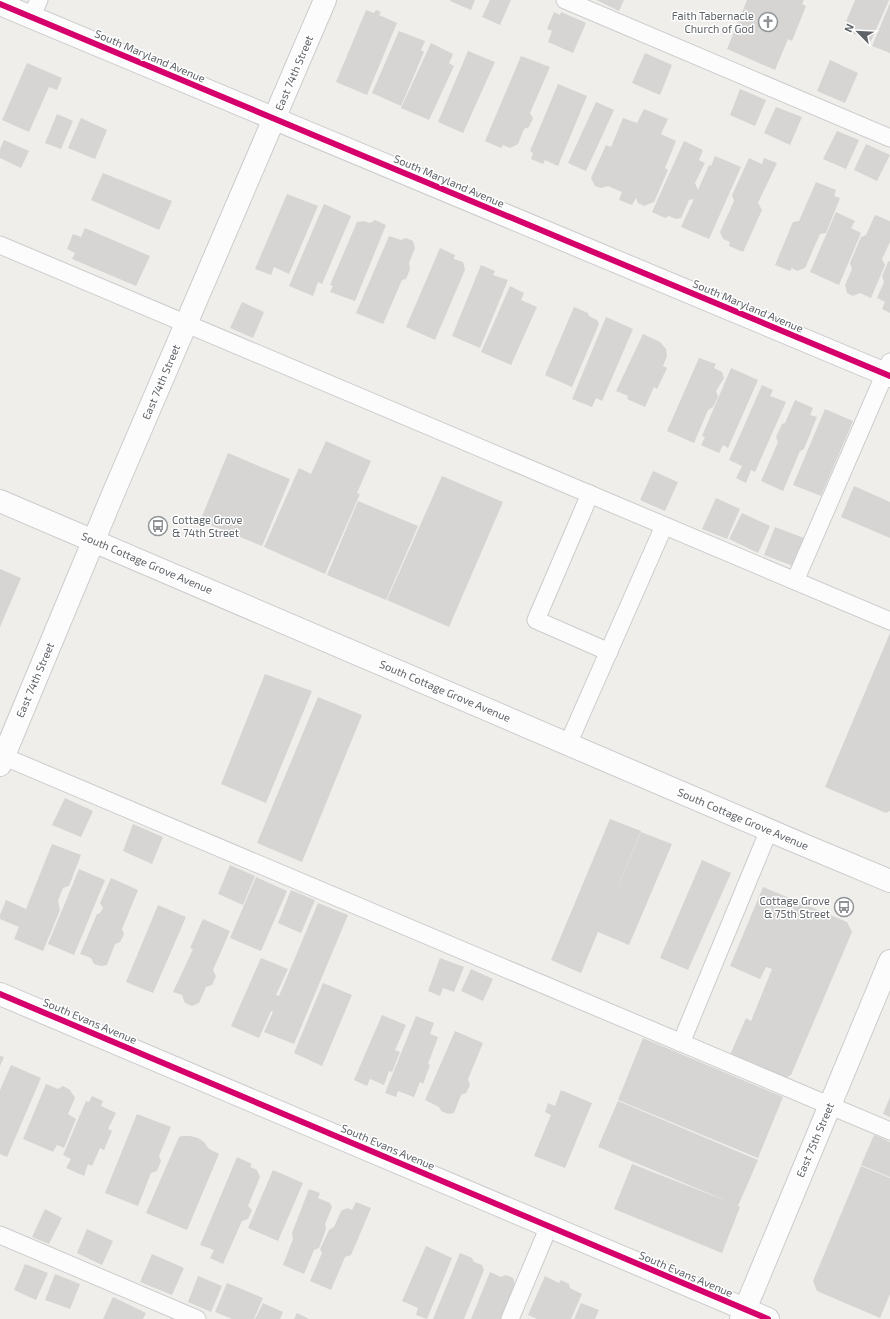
<svg xmlns="http://www.w3.org/2000/svg" width="890" height="1319" viewBox="0 0 890 1319" font-family="'Exo 2',sans-serif">
	<rect width="100%" height="100%" fill="#efeeea"/>
	<g fill="#d6d5d3">
		<path d="M451,0H475L471,10L450,1Z"/>
		<path d="M490,0H511L500,25L482,17Z"/>
		<path d="M596,0H624L619,11Z"/>
		<path d="M747,0H804L802,4L806,6L792,41L788,39L775,70L727,49Z"/>
		<path d="M855,0H889L871,41L843,29Z"/>
		<path d="M890,3V53L872,46Z"/>
		<path d="M366,10L374,13L376,10L381,12L379,15L397,23L367,95L336,82Z"/>
		<path d="M554,12L560,15L561,12L586,23L573,53L548,42L552,31L547,29Z"/>
		<path d="M399,31L425,41L421,50L424,52L401,106L372,93Z"/>
		<path d="M431,43L453,54L449,63L454,66L429,120L401,108Z"/>
		<path d="M468,51L495,62L463,133L438,122Z"/>
		<path d="M645,53L672,65L660,95L632,83Z"/>
		<path d="M521,56L550,67L530,113L533,118L529,127L524,129L518,144L510,148L503,145L501,148L485,141Z"/>
		<path d="M830,60L858,73L845,103L817,91Z"/>
		<path d="M27,63L62,78L57,90L49,87L29,132L2,120Z"/>
		<path d="M558,84L587,96L558,166L545,160L543,164L531,159L533,153L530,151Z"/>
		<path d="M740,89L766,100L755,126L730,115Z"/>
		<path d="M596,102L614,110L586,171L568,163Z"/>
		<path d="M776,107L802,117L790,145L764,133Z"/>
		<path d="M644,109L668,119L661,134L676,141L665,168L668,170L654,202L644,206L638,203L636,198L632,205L619,200L622,192L608,186L601,188L595,186L591,178L606,145L611,147L623,118L637,123Z"/>
		<path d="M57,114L73,121L61,149L45,143Z"/>
		<path d="M81,118L107,130L95,159L68,148Z"/>
		<path d="M837,131L859,140L846,169L823,159Z"/>
		<path d="M4,140L29,151L21,168L0,158V149Z"/>
		<path d="M684,141L703,150L699,160L705,163L695,183L698,190L709,165L711,166L715,156L741,167L709,239L681,227L694,199L689,200L681,218L676,219L669,216L665,218L652,212Z"/>
		<path d="M866,144L890,155L877,181L854,170Z"/>
		<path d="M749,158L762,164L764,158L777,163L758,203L762,210L743,252L729,246L730,242L723,239L720,232L734,201L732,195Z"/>
		<path d="M103,173L172,201L159,230L91,200Z"/>
		<path d="M816,182L836,190L834,196L840,198L826,233L820,234L805,268L797,271L792,268L790,271L775,265L793,222L799,221Z"/>
		<path d="M287,194L318,206L289,274L274,267L271,275L255,269Z"/>
		<path d="M324,204L351,216L322,284L318,282L313,296L289,286Z"/>
		<path d="M836,212L855,221L851,228L861,233L839,285L810,272Z"/>
		<path d="M875,215L890,221V242L882,259L885,265L871,298L860,293L853,296L847,293L845,285L852,269L850,263L861,237L866,235Z"/>
		<path d="M375,220L386,225L355,301L330,292L333,286L330,285L357,222L364,221L370,223Z"/>
		<path d="M85,228L150,256L136,286L72,259L75,253L67,249L73,234L81,237Z"/>
		<path d="M389,236L401,240L406,238L413,241L415,248L409,263L410,269L406,279L402,280L383,324L356,313Z"/>
		<path d="M440,248L455,255L454,259L463,262L465,270L435,340L406,327Z"/>
		<path d="M890,261V313L882,309L885,302L877,298L884,282L882,276L888,262Z"/>
		<path d="M481,265L495,271L493,275L508,280L480,348L452,336Z"/>
		<path d="M510,286L524,293L521,300L537,307L511,365L481,352Z"/>
		<path d="M242,302L264,312L253,338L230,328Z"/>
		<path d="M574,307L588,313L589,316L597,320L599,324L572,387L545,375Z"/>
		<path d="M606,317L633,329L602,401L596,398L592,407L572,399Z"/>
		<path d="M643,334L660,342L666,349L667,356L663,366L667,368L657,389L654,387L645,407L627,399L628,396L616,391Z"/>
		<path d="M699,358L716,364L714,368L722,372L724,378L716,391L718,397L713,407L708,410L694,443L667,431Z"/>
		<path d="M731,368L758,380L728,448L723,445L719,453L701,445L705,437L702,436Z"/>
		<path d="M762,385L773,390L770,396L786,402L755,472L751,470L746,483L736,478L742,466L729,460Z"/>
		<path d="M795,400L813,408L810,415L817,417L804,449L800,451L783,491L761,481L778,442L776,437L782,424L785,423Z"/>
		<path d="M825,409L853,421L821,496L793,485Z"/>
		<path d="M326,441L371,461L357,493L360,494L325,574L264,547L299,468L311,474Z"/>
		<path d="M228,453L290,479L262,546L200,521Z"/>
		<path d="M653,471L678,482L665,511L640,500Z"/>
		<path d="M442,476L503,502L449,627L387,600Z"/>
		<path d="M854,486L890,502V538L841,517Z"/>
		<path d="M716,498L740,509L727,539L702,529Z"/>
		<path d="M358,501L418,526L386,600L327,575Z"/>
		<path d="M742,513L770,526L758,553L729,539Z"/>
		<path d="M775,527L804,538L793,566L764,555Z"/>
		<path d="M0,569L21,578L0,627Z"/>
		<path d="M890,633V811L886,813L825,787Z"/>
		<path d="M265,674L312,691L266,803L221,784Z"/>
		<path d="M318,697L362,715L302,862L257,843Z"/>
		<path d="M65,798L93,811L81,837L52,825Z"/>
		<path d="M610,819L641,831L606,915L641,832L672,844L629,945L598,932L581,973L551,960Z"/>
		<path d="M133,824L163,837L152,864L123,851Z"/>
		<path d="M52,844L81,855L69,886L63,888L58,901L60,910L43,951L14,939L19,927L0,919V915L6,900L26,909Z"/>
		<path d="M702,860L731,873L688,970L660,958Z"/>
		<path d="M230,865L255,876L243,905L218,894Z"/>
		<path d="M79,869L105,880L74,955L48,944Z"/>
		<path d="M256,877L287,891L261,951L230,938Z"/>
		<path d="M111,878L138,890L122,929L124,934L120,942L115,944L107,965L101,966L94,964L91,958L80,954L97,914L100,913L103,908L100,903Z"/>
		<path d="M763,887L847,922L852,932L791,1075L785,1078L730,1055L746,1018L751,1021L772,969L766,967L760,979L730,966Z"/>
		<path d="M291,890L315,900L301,933L278,923Z"/>
		<path d="M318,903L348,915L294,1044L264,1032L273,1012L271,1011L259,1038L231,1026L261,958L288,969L276,995L279,996Z"/>
		<path d="M158,905L186,917L153,993L126,982Z"/>
		<path d="M203,919L230,931L213,970L216,976L212,985L206,987L199,1003L192,1006L185,1003L182,995L173,992L193,949L190,948Z"/>
		<path d="M440,958L464,967L454,992L443,988L440,996L428,991Z"/>
		<path d="M471,969L493,979L483,1001L461,991Z"/>
		<path d="M323,983L352,995L322,1066L294,1053Z"/>
		<path d="M382,1015L406,1025L395,1050L400,1052L392,1072L389,1071L384,1085L370,1079L367,1086L354,1080Z"/>
		<path d="M416,1016L434,1023L430,1034L438,1037L428,1064L430,1065L423,1084L420,1082L414,1097L398,1091L396,1097L385,1093Z"/>
		<path d="M455,1031L483,1043L468,1079L470,1085L466,1093L461,1095L454,1113L448,1114L441,1111L439,1107L425,1100Z"/>
		<path d="M643,1038L783,1097L758,1158L618,1100Z"/>
		<path d="M0,1056L4,1057L0,1066Z"/>
		<path d="M11,1065L41,1078L7,1157L0,1154V1090Z"/>
		<path d="M46,1084L58,1089L63,1086L70,1090L75,1098L68,1114L76,1119L64,1148L57,1145L53,1152L23,1139Z"/>
		<path d="M561,1090L592,1103L565,1168L534,1156L551,1115L545,1112L548,1103L555,1106Z"/>
		<path d="M92,1096L103,1101L101,1106L116,1113L108,1129L112,1131L104,1150L100,1148L92,1166L88,1164L84,1176L66,1168L71,1159L63,1155L86,1101L89,1102Z"/>
		<path d="M890,1097V1117L883,1114Z"/>
		<path d="M618,1101L758,1160L738,1206L740,1207L722,1253L614,1209L632,1164L732,1203L598,1147Z"/>
		<path d="M137,1114L171,1127L159,1156L161,1161L157,1171L151,1173L138,1206L105,1193Z"/>
		<path d="M874,1135L890,1142V1177L861,1165Z"/>
		<path d="M182,1136H190L198,1138L204,1142L209,1149L219,1154L187,1230L146,1213L179,1137Z"/>
		<path d="M237,1157L252,1164L250,1167L257,1170L260,1177L248,1206L252,1210L248,1219L242,1221L223,1264L210,1258L214,1250L200,1245Z"/>
		<path d="M861,1166L890,1178V1294L880,1318L817,1291L813,1281Z"/>
		<path d="M273,1170L303,1183L278,1241L248,1228Z"/>
		<path d="M309,1189L320,1193L318,1198L330,1203L332,1207L325,1224L326,1229L319,1248L314,1250L304,1274L283,1265L293,1239L292,1233Z"/>
		<path d="M356,1202L371,1208L351,1255L345,1257L331,1290L310,1281L322,1253L320,1249L329,1230L334,1227L341,1211L347,1208L352,1210Z"/>
		<path d="M45,1209L62,1218L49,1244L32,1237Z"/>
		<path d="M87,1229L113,1241L102,1265L77,1253Z"/>
		<path d="M426,1246L452,1258L427,1319L416,1315L418,1308L402,1301Z"/>
		<path d="M460,1253L472,1258L474,1262L482,1265L484,1270L464,1319H433Z"/>
		<path d="M152,1254L184,1268L172,1295L140,1282Z"/>
		<path d="M25,1264L48,1273L36,1300L14,1290Z"/>
		<path d="M490,1272L501,1277L506,1275L513,1278L515,1285L501,1319H471Z"/>
		<path d="M55,1274L80,1284L70,1309L45,1300Z"/>
		<path d="M198,1276L222,1286L211,1312L188,1302Z"/>
		<path d="M545,1276L559,1283L561,1280L569,1284L570,1288L582,1294L571,1319H537L528,1315Z"/>
		<path d="M227,1283L263,1298L254,1319H232L215,1312Z"/>
		<path d="M113,1297L146,1313L143,1319H103Z"/>
		<path d="M263,1303L283,1312L280,1319H255Z"/>
		<path d="M581,1303L599,1310L595,1319H574Z"/>
		<path d="M297,1313L309,1319H294Z"/>
	</g>
	<g fill="none" stroke-linecap="round" stroke-linejoin="round">
		<defs>
			<g id="service">
				<path d="M565,0L890,138"/>
				<path d="M31,17L39,0"/>
				<path d="M0,245L890,621"/>
				<path d="M590,494L536,620L609,652"/>
				<path d="M795,581L890,362"/>
				<path d="M568,744L664,526"/>
				<path d="M0,755L890,1131"/>
				<path d="M681,1043L769,830"/>
				<path d="M0,1235L197,1319"/>
				<path d="M510,1319L549,1226"/>
			</g>
			<g id="minor">
				<path d="M0,4L890,376"/>
				<path d="M0,765L113,494L325,0"/>
				<path d="M0,994L768,1319"/>
			</g>
			<path id="tertiary" d="M741,1319L890,961"/>
			<path id="secondary" d="M0,501L799,843L890,881"/>
		</defs>
		<use href="#service" stroke="#cbcccc" stroke-width="19"/>
		<use href="#minor" stroke="#cbcccc" stroke-width="24"/>
		<use href="#tertiary" stroke="#cbcccc" stroke-width="24"/>
		<use href="#secondary" stroke="#cacacb" stroke-width="24"/>
		<use href="#service" stroke="#fdfcfc" stroke-width="17"/>
		<use href="#minor" stroke="#fdfcfc" stroke-width="22"/>
		<use href="#tertiary" stroke="#fdfcfc" stroke-width="22"/>
		<use href="#secondary" stroke="#fdfcfc" stroke-width="22"/>
		<defs>
			<g id="cycleway">
				<path d="M0,4L890,376"/>
				<path d="M0,994L768,1319"/>
			</g>
		</defs>
		<use href="#cycleway" stroke="#fff" stroke-width="8"/>
		<use href="#cycleway" stroke="#d6006c" stroke-width="6"/>
	</g>
	<defs>
		<symbol id="church-ring" viewBox="-11 -11 22 22"><circle r="9.5" fill="#fff" stroke="#919496" stroke-width="1.5"/><path d="M-1.2-6h2.4v3.5h3.3v2.4h-3.3V6h-2.4V-.1h-3.3v-2.4h3.3Z" fill="#919496"/></symbol>
		<symbol id="bus-ring" viewBox="-11 -11 22 22"><circle r="9.5" fill="#fff" stroke="#919496" stroke-width="1.5"/><path d="M-5-6H5V4H4V6H2V4H-2V6H-4V4H-5ZM-3.5-4V0h7V-4ZM-3.5 1.2v1.5H-2V1.2ZM2 1.2v1.5H3.5V1.2Z" fill="#919496"/></symbol>
	</defs>
	<g fill-rule="evenodd">
		<use href="#church-ring" x="757" y="11" width="22" height="22"/>
		<use href="#bus-ring" x="147" y="515" width="22" height="22"/>
		<use href="#bus-ring" x="833" y="896" width="22" height="22"/>
	</g>
	<g text-anchor="middle" stroke-width="3" stroke-linejoin="round" paint-order="stroke">
		<g font-size="11" fill="#5f6368" stroke="#fff" text-anchor="end">
			<text x="754" y="20">Faith Tabernacle<tspan x="754" dy="13">Church of God</tspan></text>
			<text x="172" y="524" text-anchor="start">Cottage Grove<tspan x="172" dy="13">&amp; 74th Street</tspan></text>
			<text x="830" y="905">Cottage Grove<tspan x="830" dy="13">&amp; 75th Street</tspan></text>
		</g>
		<g font-size="11" fill="#5f6368" stroke="#fff">
			<text transform="translate(150 56) rotate(23)" y="4">South Maryland Avenue</text>
			<text transform="translate(294 73) rotate(-67)" y="4">East 74th Street</text>
			<text transform="translate(449 181) rotate(23)" y="4">South Maryland Avenue</text>
			<text transform="translate(748 306) rotate(23)" y="4">South Maryland Avenue</text>
			<text transform="translate(161 382) rotate(-67)" y="4">East 74th Street</text>
			<text transform="translate(147 563) rotate(23)" y="4">South Cottage Grove Avenue</text>
			<text transform="translate(35 680) rotate(-67)" y="4">East 74th Street</text>
			<text transform="translate(445 691) rotate(23)" y="4">South Cottage Grove Avenue</text>
			<text transform="translate(743 819) rotate(23)" y="4">South Cottage Grove Avenue</text>
			<text transform="translate(90 1021) rotate(23)" y="4">South Evans Avenue</text>
			<text transform="translate(815 1140) rotate(-67)" y="4">East 75th Street</text>
			<text transform="translate(388 1147) rotate(23)" y="4">South Evans Avenue</text>
			<text transform="translate(686 1274) rotate(23)" y="4">South Evans Avenue</text>
		</g>
	</g>
	<g transform="translate(858 32) rotate(294)" stroke="#ffffff" stroke-width="3" paint-order="stroke">
	<path d="M0-3L7 15L0 10L-7 15Z" fill="#5f6368"/>
	<text y="-6" font-size="11" font-weight="bold" text-anchor="middle" fill="#5f6368">N</text>
	</g>
</svg>
